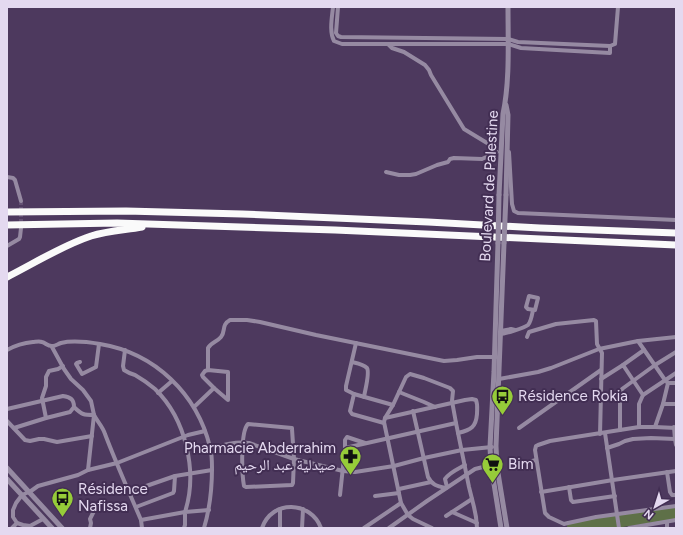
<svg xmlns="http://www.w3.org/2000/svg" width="683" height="535" viewBox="0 0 683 535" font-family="Figtree,'Noto Naskh Arabic',sans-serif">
	<rect width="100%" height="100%" fill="#4d395e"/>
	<path fill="#5e7048" d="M676,505V519L616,528H567V527L568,523Z"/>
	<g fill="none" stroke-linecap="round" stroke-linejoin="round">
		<path stroke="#645174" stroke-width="4" stroke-dasharray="4 2" stroke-linecap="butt" d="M21,201V225"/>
		<g stroke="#968aa2" stroke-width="4">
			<path d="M333,7C332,18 329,31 334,41L342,44H508L521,48L610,53V46L615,44L618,7"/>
			<path d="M338,7L336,33L338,36L341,37L508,39L518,42L610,46"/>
			<path d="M388,44L392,48L404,52L425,65L429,70L431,75L464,129L492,146L495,153"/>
			<path d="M509,152L512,204L514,211L518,213L676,220"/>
			<path d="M386,172L399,175H410L416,174L437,165L448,162L450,159L454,158L482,159L497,152"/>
			<path d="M7,177L13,178L15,180L21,201"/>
			<path d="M7,246L19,239L20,237L21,228"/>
			<path d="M529,296L538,298L535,310L528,309L526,307Z"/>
			<path d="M501,331L511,329L515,330"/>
			<path d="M500,334C505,334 524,328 528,325C531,322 532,315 533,310"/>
			<path d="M527,337L529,332L556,324L594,320L596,321L597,344L602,353L600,434"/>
			<path d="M638,341L665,380L668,383H676"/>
			<path d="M356,343L346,386V390L354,394L393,405"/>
			<path d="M52,347L64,369L71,379L83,390L91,401L94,415L88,470"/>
			<path d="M7,350C16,345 22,343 33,342C35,342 39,341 42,342C46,343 48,347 53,346C55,346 58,344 61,343C73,340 88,342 100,344C155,353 197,394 210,447C212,454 212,461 212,468C212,489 210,508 204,528"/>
			<path d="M125,350L123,366L124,370C127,372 131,374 135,375C142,379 149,384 155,389C186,419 198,472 185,512L141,520"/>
			<path d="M80,362L77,363L76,364L82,374L96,367L99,344"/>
			<path d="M352,362C356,363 363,364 367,368C370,373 365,390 364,397"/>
			<path d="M623,365L644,350"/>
			<path d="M208,370V348C211,342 217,342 221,337C226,331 221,325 230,320H247L260,322L316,335L444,361L457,360L477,357H496"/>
			<path d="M208,370L228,372V400L214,388L203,377L202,375L205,371Z"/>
			<path d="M499,379L538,372L551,368L599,349L638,341L676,337"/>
			<path d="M601,379L623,365L643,395"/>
			<path d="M399,392L424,402L435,407"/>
			<path d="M158,393L172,381"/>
			<path d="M354,394L350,411L352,414L384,423"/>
			<path d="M663,404H676"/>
			<path d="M194,407L214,388"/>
			<path d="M7,409L63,396C70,397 74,399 74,407C82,415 84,415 94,415"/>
			<path d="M413,411L428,477C432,485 437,486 446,488"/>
			<path d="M94,415C97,421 103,427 105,434C116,463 129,492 141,520L142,528"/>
			<path d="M46,418L42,398L46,386V377L49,371L58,369L63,366"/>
			<path d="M385,418L465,400L472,399L476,400C478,405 477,409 477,414C476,427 471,430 458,433"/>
			<path d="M7,421L25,440L30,441L39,439H44L57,442L92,436"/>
			<path d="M248,424L292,428V429L294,459L293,483L292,485L246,487L244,486C242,475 240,432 248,424Z"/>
			<path d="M639,427V404L643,395L676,373"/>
			<path d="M655,427L663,404L668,383"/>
			<path d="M674,427L675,439L676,445"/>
			<path d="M14,428L46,418L70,412L74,407"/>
			<path d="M519,428L601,370"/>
			<path d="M676,428L655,427H639L550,441L538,445L536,446L535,450L545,513L549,517L564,524L568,523L596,517L676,506"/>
			<path d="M620,430V394L622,389L655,365L676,352"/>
			<path d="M605,433L619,528"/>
			<path d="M345,448V440L347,437L365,443"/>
			<path d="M607,448L619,444L625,441L633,439L651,438L675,439"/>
			<path d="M211,449C223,445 236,441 249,443L294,459L343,471L355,472L394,466L424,458L462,450L492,447"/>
			<path d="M514,466L536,460"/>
			<path d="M667,472L670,492L672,495H676"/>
			<path d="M447,487L445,479C450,472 458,469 465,465"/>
			<path d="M569,487L571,500L573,502L615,496"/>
			<path d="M399,489L431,482"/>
			<path d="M129,492L175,476L212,470"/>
			<path d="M541,492L613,480L676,471"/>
			<path d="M340,495L345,448L456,423"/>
			<path d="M375,496L399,493"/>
			<path d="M136,507L173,493L174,491L175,476"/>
			<path d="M452,512L477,523"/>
			<path d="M446,516L472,499"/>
			<path d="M43,519L30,526L23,525L17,523L13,517V510L16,503L22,495L31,491L38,486L78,475L88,470L117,463L188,435L205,431"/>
			<path d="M667,522V528"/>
			<path d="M12,528L17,523"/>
			<path d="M90,528L91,523L90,519L94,511"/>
			<path d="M184,528L185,525V512L209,510"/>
			<path d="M262,528C272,499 311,501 321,528"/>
			<path d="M280,528V509"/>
			<path d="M302,528L303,509"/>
			<path d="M364,528L401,503"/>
			<path d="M389,528L427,501L475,469L491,465"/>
			<path d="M432,528L413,519L408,515L401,503L384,422L385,418L393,405L406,377L410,374L424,378L450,388L453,391L452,401L456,423L469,487L474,507L476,517L477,528"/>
			<path d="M629,528L676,520"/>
		</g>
		<g stroke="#968aa2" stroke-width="5">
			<path d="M506,105L508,115L506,195"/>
			<path d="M499,195L503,114C510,80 508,43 508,7"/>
			<path d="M498,243L494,372L490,447L491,465L501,528"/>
			<path d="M504,243L496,446L497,467L507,528"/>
			<path d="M7,468L62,528"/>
			<path d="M7,479L52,528"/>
		</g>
		<g stroke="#fafafa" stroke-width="7">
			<path d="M7,212L126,211L242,214L428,222L540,228L676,233"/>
			<path d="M7,225L117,223L335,230L676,245"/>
			<path d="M7,277C35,263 61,246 91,236C108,231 125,230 142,227"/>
		</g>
		<g stroke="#968aa2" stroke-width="5">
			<path d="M498,243L499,195"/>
			<path d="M504,243L506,195"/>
		</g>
	</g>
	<defs>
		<symbol id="bus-pin" viewBox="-11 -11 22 30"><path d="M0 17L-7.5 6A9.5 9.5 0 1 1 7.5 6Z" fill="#96cc39" stroke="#422e53"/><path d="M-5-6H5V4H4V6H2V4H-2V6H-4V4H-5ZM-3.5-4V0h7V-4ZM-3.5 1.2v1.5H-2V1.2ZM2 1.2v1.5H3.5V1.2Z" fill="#111"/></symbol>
		<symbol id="pharmacy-pin" viewBox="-11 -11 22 30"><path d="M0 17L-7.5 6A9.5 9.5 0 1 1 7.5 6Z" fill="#96cc39" stroke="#422e53"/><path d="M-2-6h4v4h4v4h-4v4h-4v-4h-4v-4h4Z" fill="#111"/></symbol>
		<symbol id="supermarket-pin" viewBox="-11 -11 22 30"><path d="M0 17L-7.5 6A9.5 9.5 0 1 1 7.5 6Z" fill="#96cc39" stroke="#422e53"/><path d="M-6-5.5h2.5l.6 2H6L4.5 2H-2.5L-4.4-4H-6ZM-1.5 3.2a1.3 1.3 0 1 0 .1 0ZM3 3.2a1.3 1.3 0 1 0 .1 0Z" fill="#111"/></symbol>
	</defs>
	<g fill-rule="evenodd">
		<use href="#bus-pin" x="490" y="384" width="25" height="34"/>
		<use href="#pharmacy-pin" x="338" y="444" width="25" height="34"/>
		<use href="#supermarket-pin" x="480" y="452" width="25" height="34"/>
		<use href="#bus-pin" x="50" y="486" width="25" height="34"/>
	</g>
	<g text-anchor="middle" stroke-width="4" stroke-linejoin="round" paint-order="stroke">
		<g font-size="15" fill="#e4d9f0" stroke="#422e53">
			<text transform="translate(489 186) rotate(-87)" y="5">Boulevard de Palestine</text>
		</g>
		<g font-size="15" fill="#e4d9f0" stroke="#422e53" text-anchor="start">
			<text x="518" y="401">Résidence Rokia</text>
			<text x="336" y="453" text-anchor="end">Pharmacie Abderrahim<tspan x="336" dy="17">صيدلية عبد الرحيم</tspan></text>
			<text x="508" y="469">Bim</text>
			<text x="78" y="494">Résidence<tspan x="78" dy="17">Nafissa</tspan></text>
		</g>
	</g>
	<rect width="683" height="535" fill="none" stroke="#e4d9f0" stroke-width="16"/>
	<g transform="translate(655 507) rotate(219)" stroke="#422e53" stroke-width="3" paint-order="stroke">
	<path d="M0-3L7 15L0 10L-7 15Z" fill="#e4d9f0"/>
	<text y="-6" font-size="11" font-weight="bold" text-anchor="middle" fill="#e4d9f0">N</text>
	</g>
</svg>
